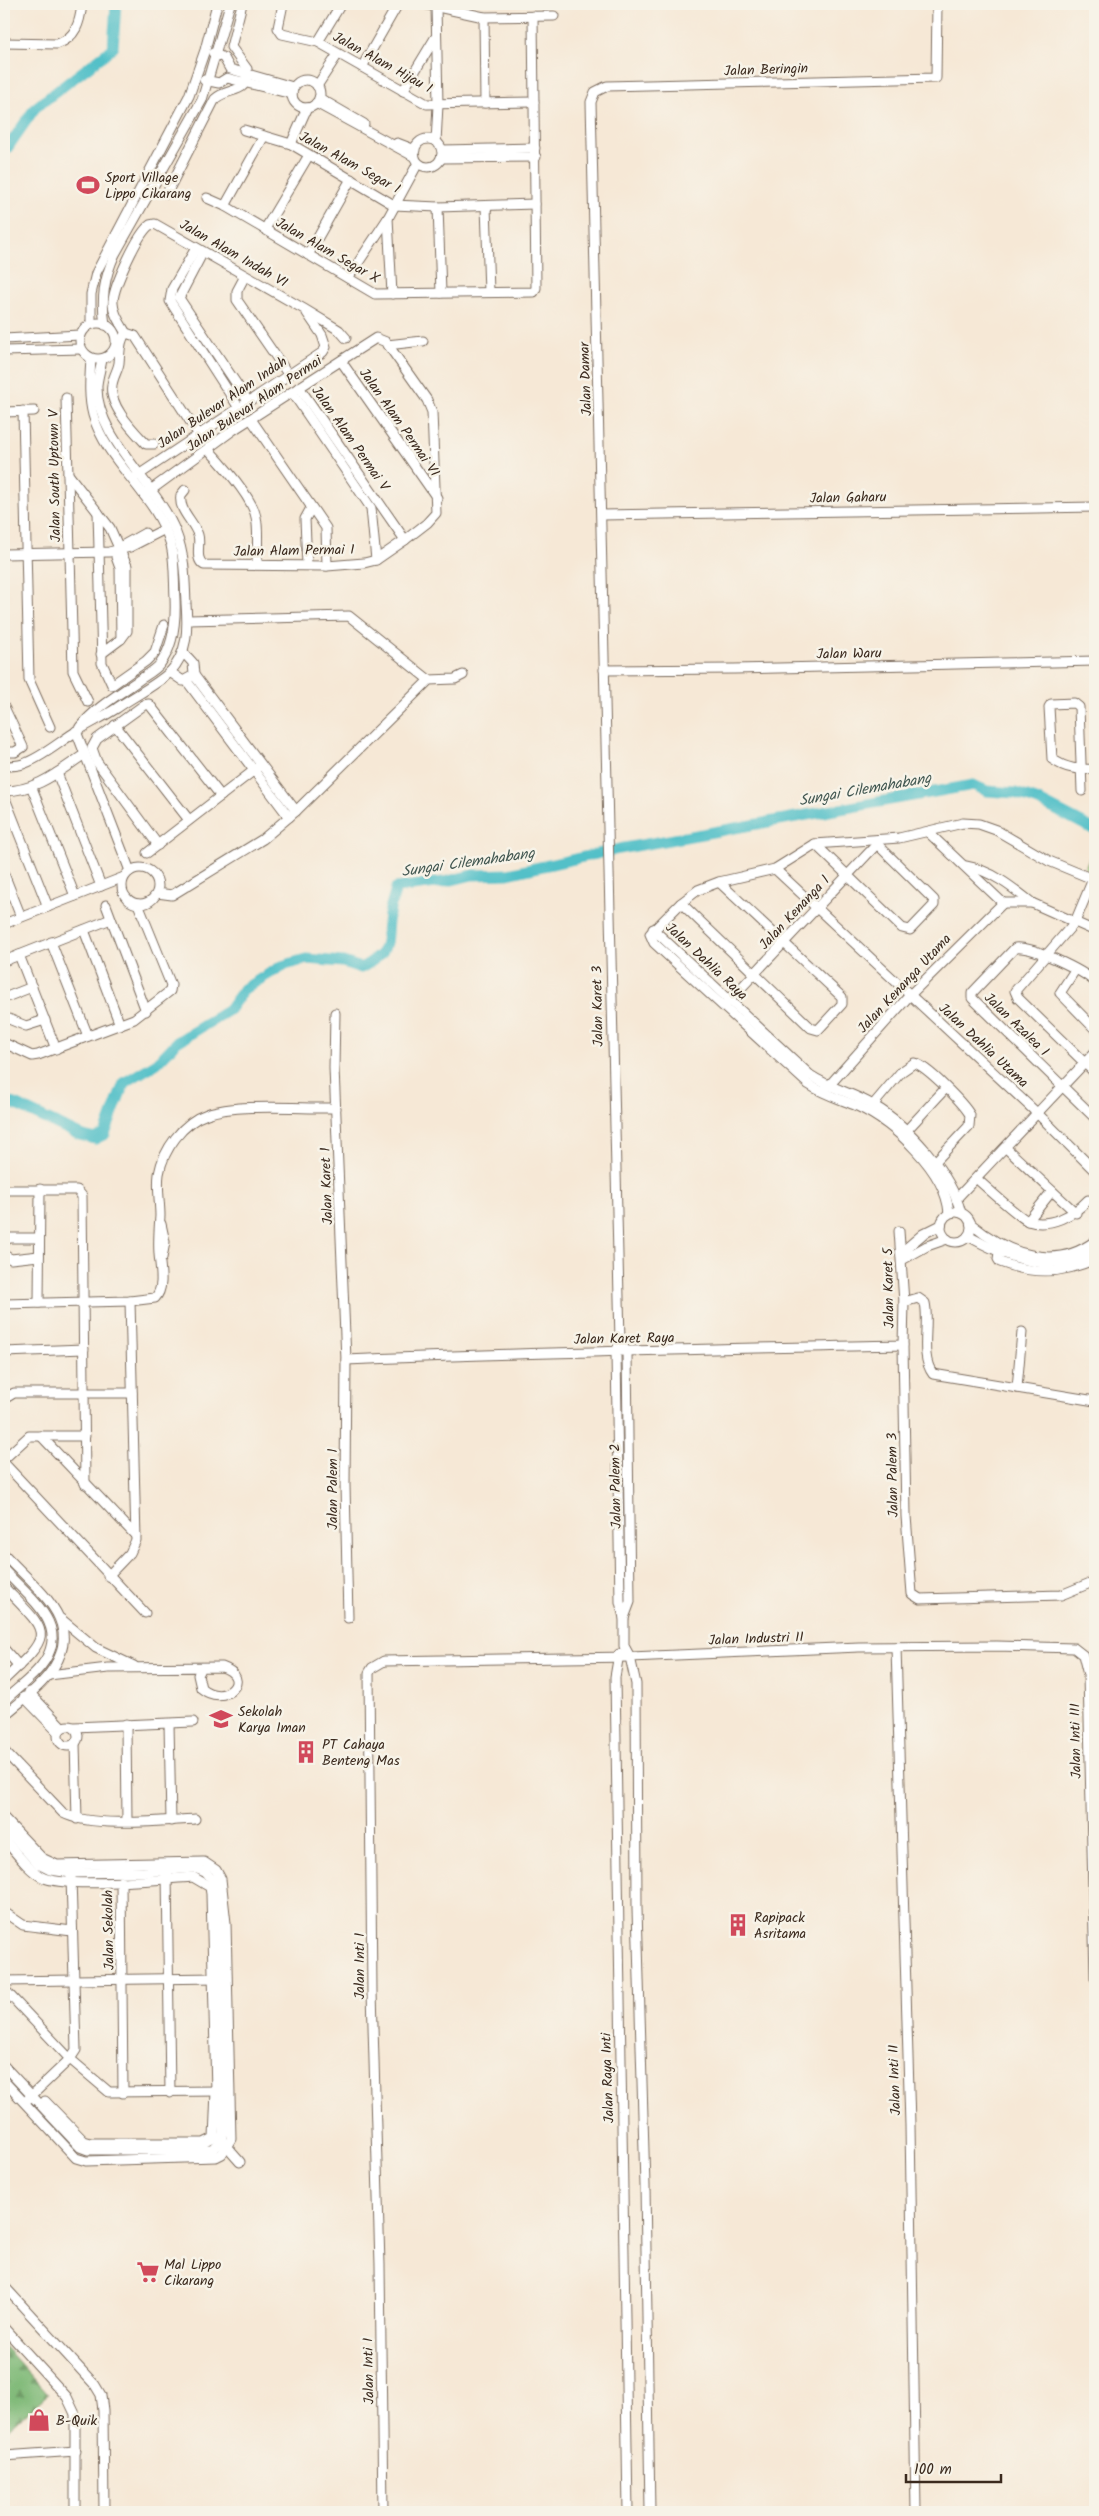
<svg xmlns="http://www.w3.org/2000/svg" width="1099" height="2516" viewBox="0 0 1099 2516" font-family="Kalam,sans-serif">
	<defs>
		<pattern id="forest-firs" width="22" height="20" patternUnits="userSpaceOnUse" patternTransform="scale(1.25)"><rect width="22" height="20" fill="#80ba78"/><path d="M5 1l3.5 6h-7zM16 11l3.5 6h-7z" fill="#6a9762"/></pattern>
	</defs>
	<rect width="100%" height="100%" fill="#f7f3e8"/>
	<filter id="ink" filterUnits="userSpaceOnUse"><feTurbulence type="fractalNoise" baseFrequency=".02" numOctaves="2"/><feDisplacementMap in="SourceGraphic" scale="10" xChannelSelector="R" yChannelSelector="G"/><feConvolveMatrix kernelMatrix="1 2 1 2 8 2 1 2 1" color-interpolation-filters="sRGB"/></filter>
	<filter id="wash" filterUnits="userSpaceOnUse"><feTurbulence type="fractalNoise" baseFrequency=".0096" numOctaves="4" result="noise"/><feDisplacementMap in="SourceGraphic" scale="20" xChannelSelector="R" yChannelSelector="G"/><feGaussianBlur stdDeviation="1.12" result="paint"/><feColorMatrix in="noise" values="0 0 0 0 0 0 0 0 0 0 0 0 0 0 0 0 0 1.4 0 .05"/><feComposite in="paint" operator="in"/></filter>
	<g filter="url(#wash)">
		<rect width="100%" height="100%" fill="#f6e8d6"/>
		<path fill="#a1da8c" stroke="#6e8255" d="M1091,854L1095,856V872L1085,868Z"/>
		<path fill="url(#forest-firs)" stroke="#5e724b" d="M4,2346L48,2394L4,2433Z"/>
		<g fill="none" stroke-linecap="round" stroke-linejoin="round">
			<g stroke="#52c0c8" stroke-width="11">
				<path d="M4,153L35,108L113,48L116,4"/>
				<path d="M4,1099L80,1135L95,1139L105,1134L124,1083L157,1063L177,1042L229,1010L244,989L282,966L306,959L343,962L361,968C393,950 384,946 389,914C390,906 394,897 396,888L444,882L472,875L508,874L619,849L973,785L987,791L1015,793L1039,801L1095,830"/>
			</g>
		</g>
	</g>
	<g filter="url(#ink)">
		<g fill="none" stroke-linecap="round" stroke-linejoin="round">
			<defs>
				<g id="minor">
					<path d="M283,4L278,28L282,34L318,42L427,104L534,102"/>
					<path d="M424,4L484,17L554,16"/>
					<path d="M436,6L438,105L436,142"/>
					<path d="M484,17L485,103"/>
					<path d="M318,42L341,4"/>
					<path d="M4,43L57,44C76,38 80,22 82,4"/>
					<path d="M213,53L224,58L230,69L293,87"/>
					<path d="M362,67L398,4"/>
					<path d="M204,80L219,83L227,78L292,94"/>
					<circle cx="306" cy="94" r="14"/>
					<path d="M317,86L338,54"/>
					<path d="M403,91L435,38"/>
					<path d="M319,98L364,124"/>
					<path d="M316,103L415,157"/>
					<path d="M244,130L291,144L394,205L438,207L535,204"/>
					<circle cx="428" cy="153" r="14"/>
					<path d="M397,143L415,150"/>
					<path d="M291,144L307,108"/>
					<path d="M442,150L535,148"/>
					<path d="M441,158L536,157"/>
					<path d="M167,193L215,99C229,86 249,96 247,69L231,47L242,4"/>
					<path d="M207,198L225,206L375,294L534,292L536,288L533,16"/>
					<path d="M225,206L264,136"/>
					<path d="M486,206L489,292"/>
					<path d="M438,207L441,293"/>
					<path d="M388,218L392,294"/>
					<path d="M265,229L309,155"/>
					<path d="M196,248L172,289L170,301L239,408"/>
					<path d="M203,252L179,298L248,401"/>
					<path d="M308,255L351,179"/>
					<path d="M245,276L237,291V300L288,374"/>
					<path d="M348,278L388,218L418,163"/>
					<circle cx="98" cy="341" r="18"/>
					<path d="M91,324V294L96,273L189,96L205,50L217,4"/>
					<path d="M105,325C101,299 104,278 115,254L202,100L230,4"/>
					<path d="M126,333C119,340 120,353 119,363C118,370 113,377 112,385C108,405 133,430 146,444H154"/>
					<path d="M4,339L80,335"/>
					<path d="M387,345L423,341"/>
					<path d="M4,351L81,349"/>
					<path d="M341,361L437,498"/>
					<path d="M299,387L405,540"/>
					<path d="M292,392L371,508L376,560"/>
					<path d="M66,398L73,671L88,702"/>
					<path d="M23,411L29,680L50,727"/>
					<path d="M4,412L34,411"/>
					<path d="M251,419L326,528L327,566"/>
					<path d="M199,435L135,336L126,333C121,325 112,312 113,301C114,286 138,233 150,225L155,224L304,309L339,330L346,338"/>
					<path d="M209,450C223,465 252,497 256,517C259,531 257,549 257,564"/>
					<path d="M68,474L110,528L127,566V631L121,639L101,654"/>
					<path d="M137,476L323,352L326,347L322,335L307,313"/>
					<path d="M144,495L233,430L376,338L386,342L427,400L432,412L436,513L427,523L405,540L376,560L364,563L327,566L204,565C194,559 201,544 198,535C194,521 178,511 181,495L185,490"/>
					<path d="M98,512L102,663L112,685L146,661L155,652L164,625"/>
					<path d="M602,515L1095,507"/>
					<path d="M120,547L145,533"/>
					<path d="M118,549L116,557L120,568L121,639"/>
					<path d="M4,554L109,552L130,547L165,529"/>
					<path d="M307,565L305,519L311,508"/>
					<path d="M188,620L349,616L429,680"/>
					<path d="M604,670L734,669L1095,661"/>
					<path d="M170,672L183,681L194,675L193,663L183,652"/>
					<path d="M194,675L296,811"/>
					<path d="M186,680L289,817"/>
					<path d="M4,707L23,747L15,752H4"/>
					<path d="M115,725L189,820"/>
					<path d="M80,727C96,707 118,695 139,680C146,675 156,670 160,664C174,646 176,620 175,598C174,581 175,562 171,545C157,495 107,464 93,415C88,396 90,377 91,358"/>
					<path d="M76,731L130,871"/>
					<path d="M4,766C10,766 17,766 23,764C41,758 58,743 74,733C88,724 103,717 117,708C132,697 157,685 170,672C188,653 188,629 186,604C185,581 185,555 176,533C158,484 95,438 97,385C98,376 101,367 102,359"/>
					<path d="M57,773L101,886"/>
					<path d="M32,788L75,896"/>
					<path d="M4,791C37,791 59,771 85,754"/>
					<path d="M1082,791L1079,707L1074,703L1051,704L1049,707L1052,759C1066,769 1079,770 1095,769"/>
					<path d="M4,796L48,907"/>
					<path d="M929,833L1003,903"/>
					<path d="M815,844L902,928L910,930L934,905V900L877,844"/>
					<path d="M158,845L97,762L92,748L97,739L144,705L149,704L221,796"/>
					<path d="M147,853L257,768"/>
					<path d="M966,866C991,870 1013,888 1032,903"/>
					<circle cx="140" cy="886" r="18"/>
					<path d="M775,869L1038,1114L1095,1171"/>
					<path d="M4,874L21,917"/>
					<path d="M1093,879L1075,922L1015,991L1018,998L1095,1073"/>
					<path d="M157,893L172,895L263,839L296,811L429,680L455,679L463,675"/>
					<path d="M681,903L811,1028L818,1030L842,1004V997L719,882"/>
					<path d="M1003,903H1032L1095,931"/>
					<path d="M106,905L146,1011"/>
					<path d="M4,924L124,877"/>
					<path d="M653,929L810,1075C829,1088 853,1093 873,1105C908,1125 951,1173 961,1213"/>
					<path d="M84,930L120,1025"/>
					<path d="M51,942L88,1036"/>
					<path d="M19,955L56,1049"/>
					<path d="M4,961L111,919"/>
					<path d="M1075,970L1060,993L1095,1029"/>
					<path d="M1095,982C1082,970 1033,946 1015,948L972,993V998L1095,1118"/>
					<path d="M4,998L32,987"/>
					<path d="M725,1005L877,844V840"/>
					<path d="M335,1013L334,1068L346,1360L345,1485L348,1618"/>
					<path d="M4,1017L26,1026L45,1020"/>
					<path d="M4,1043L32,1056L38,1055L134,1019L170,991L171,985L138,904"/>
					<path d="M826,1089L910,995L1003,903"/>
					<path d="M873,1105L901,1072L914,1063C926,1065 964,1104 970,1115L969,1126L932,1165"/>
					<path d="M907,1130L945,1089"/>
					<path d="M1006,1148L1076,1213"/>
					<path d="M977,1179C986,1187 1020,1218 1028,1221C1050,1228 1074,1215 1088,1200"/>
					<path d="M4,1190H77L82,1196L85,1484"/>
					<path d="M956,1199L1095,1052"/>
					<circle cx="956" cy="1227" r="15"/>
					<path d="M949,1213C946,1171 894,1123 857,1106C840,1099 823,1094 808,1084L654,943L650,934L681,903L698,890L719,882L775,869L815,844L899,838L963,823L979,824L996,830L1049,861L1095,880"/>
					<path d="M1028,1221L1052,1191"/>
					<path d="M161,1224L165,1242L162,1258"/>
					<path d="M971,1224C1006,1253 1054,1272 1095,1241"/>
					<path d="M899,1231L904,1302L903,1345L906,1516L912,1594L920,1599L1061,1595L1095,1581"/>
					<path d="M968,1236C1007,1258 1053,1276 1095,1250"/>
					<path d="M4,1242L9,1238H38"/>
					<path d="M902,1252L923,1234L941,1225"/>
					<path d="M999,1253L998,1259L1000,1262C1033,1275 1063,1274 1095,1259"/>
					<path d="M4,1255L11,1259L39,1256"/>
					<path d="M902,1260L927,1246L947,1239"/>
					<path d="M904,1302L918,1298L925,1303C930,1324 919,1356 933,1374L1095,1401"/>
					<path d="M39,1303L40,1189"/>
					<path d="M4,1304L130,1301L155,1298C165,1288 160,1268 159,1254C158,1241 159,1229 160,1216C160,1203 157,1188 159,1174C163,1150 183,1122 207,1114C238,1103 302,1109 336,1108"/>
					<path d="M4,1352L84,1349"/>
					<path d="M346,1360C531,1352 717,1349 903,1345"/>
					<path d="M1017,1388L1022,1332"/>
					<path d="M4,1399L14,1393H132"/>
					<path d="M41,1436L136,1536"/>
					<path d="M4,1459L29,1436H85"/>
					<path d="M4,1463L145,1613"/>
					<path d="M4,1554C37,1590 89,1623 49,1674C37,1690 18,1703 4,1716"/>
					<path d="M4,1570C29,1598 73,1626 41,1666C31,1679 16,1689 4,1701"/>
					<path d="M108,1576L130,1553L136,1540L130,1301"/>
					<path d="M4,1587C50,1635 55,1632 4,1680"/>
					<path d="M624,1618L630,1602L627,1353L624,1348"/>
					<path d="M61,1619L96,1648L134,1666"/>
					<path d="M896,1647L910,2125L916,2512"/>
					<path d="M4,1649L19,1666"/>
					<path d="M619,1654L615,1677L628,2512"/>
					<path d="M49,1675L108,1668L222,1667C254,1678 225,1708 201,1688L198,1675L201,1669"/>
					<path d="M29,1692L62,1727"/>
					<path d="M24,1697L58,1732"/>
					<path d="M126,1724L127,1821"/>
					<path d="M169,1724L171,1821"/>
					<circle cx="68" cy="1736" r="10"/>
					<path d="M74,1727L193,1722"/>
					<path d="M75,1743L77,1819"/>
					<path d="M4,1751L63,1813C91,1828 162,1821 195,1819"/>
					<path d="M4,1818L42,1858L57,1865L204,1862L216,1870L221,1879L226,1923L231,2139L222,2154L216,2157L86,2161L76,2158L4,2081"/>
					<path d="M4,1827L38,1864L50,1870L71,1873L144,1872L195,1868L205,1872L215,1882L221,1979L223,2132L221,2142L213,2150H88L80,2147L4,2066"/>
					<path d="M4,1839C15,1851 28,1870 42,1877C65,1889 164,1879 193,1877L210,1887L211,1894L216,2091L214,2138L204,2143H91L84,2141L45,2101"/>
					<path d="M167,1873L170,2093"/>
					<path d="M121,1881L123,2093"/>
					<path d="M4,1912L23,1925L72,1931"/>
					<path d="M4,1981L218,1978"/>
					<path d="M4,1989L70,2059L109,2092L220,2091"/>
					<path d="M28,2099L70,2059L76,2050L71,1877"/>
					<path d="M225,2145L240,2162"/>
					<path d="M4,2286L95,2385L101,2395L103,2410L104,2512"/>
					<path d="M4,2328L67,2397L75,2414V2512"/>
					<path d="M4,2456L76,2451"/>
					<path d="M383,2512L380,2265L372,1992L369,1673L372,1668L384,1661L630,1657L859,1647L997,1646L1074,1648L1083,1655L1088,1675L1095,1978"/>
					<path d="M650,2512L645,2186L637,1909L636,1684L630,1657L624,1646V1618L620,1602L616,1353L620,1341L591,102L595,92L607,86L936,78L937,4"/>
				</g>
			</defs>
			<use href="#minor" stroke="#7c6c5e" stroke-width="11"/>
			<use href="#minor" stroke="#fff" stroke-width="9"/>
		</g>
	</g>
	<defs>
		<symbol id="stadium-bare" viewBox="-9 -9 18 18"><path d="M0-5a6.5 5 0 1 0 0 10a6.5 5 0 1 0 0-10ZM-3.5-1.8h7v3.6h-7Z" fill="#d1495b" stroke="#f7f3e8" stroke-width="2.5" paint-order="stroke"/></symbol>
		<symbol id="school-bare" viewBox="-9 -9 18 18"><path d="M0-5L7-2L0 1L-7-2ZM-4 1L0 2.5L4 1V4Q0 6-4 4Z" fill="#d1495b" stroke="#f7f3e8" stroke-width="2.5" paint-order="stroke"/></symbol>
		<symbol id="building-bare" viewBox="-9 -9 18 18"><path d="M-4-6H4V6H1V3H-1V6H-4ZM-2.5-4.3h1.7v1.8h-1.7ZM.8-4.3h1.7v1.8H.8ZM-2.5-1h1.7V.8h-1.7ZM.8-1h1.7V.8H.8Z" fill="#d1495b" stroke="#f7f3e8" stroke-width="2.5" paint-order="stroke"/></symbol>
		<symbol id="supermarket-bare" viewBox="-9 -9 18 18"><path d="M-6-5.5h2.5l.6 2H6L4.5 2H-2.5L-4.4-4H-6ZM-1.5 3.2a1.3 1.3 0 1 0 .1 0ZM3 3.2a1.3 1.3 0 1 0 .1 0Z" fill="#d1495b" stroke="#f7f3e8" stroke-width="2.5" paint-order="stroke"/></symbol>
		<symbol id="shop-bare" viewBox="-9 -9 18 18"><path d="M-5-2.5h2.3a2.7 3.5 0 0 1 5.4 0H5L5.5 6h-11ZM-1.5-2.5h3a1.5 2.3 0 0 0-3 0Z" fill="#d1495b" stroke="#f7f3e8" stroke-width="2.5" paint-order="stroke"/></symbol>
	</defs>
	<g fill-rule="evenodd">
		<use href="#stadium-bare" x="72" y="169" width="32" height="32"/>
		<use href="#school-bare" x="205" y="1703" width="32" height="32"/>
		<use href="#building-bare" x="290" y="1736" width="32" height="32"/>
		<use href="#building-bare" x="722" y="1909" width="32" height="32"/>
		<use href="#supermarket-bare" x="132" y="2256" width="32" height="32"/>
		<use href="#shop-bare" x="23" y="2404" width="32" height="32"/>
	</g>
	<g text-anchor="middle" stroke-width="5" stroke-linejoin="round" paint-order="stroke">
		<g font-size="14" fill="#3b2a1e" stroke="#f7f3e8">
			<text transform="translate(383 62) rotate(29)" y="5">Jalan Alam Hijau I</text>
			<text transform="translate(766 69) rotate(-2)" y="5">Jalan Beringin</text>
			<text transform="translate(350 162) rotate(29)" y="5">Jalan Alam Segar I</text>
			<text transform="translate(328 250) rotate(30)" y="5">Jalan Alam Segar X</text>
			<text transform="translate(234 253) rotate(30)" y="5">Jalan Alam Indah VI</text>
			<text transform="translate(585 379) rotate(-92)" y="5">Jalan Damar</text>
			<text transform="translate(222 402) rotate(-34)" y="5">Jalan Bulevar Alam Indah</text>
			<text transform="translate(254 403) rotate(-34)" y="5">Jalan Bulevar Alam Permai</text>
			<text transform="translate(400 422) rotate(55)" y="5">Jalan Alam Permai VI</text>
			<text transform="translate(351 438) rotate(55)" y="5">Jalan Alam Permai V</text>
			<text transform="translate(54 476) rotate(-91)" y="5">Jalan South Uptown V</text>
			<text transform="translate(848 497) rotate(-1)" y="5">Jalan Gaharu</text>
			<text transform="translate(294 550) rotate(-1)" y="5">Jalan Alam Permai I</text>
			<text transform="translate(849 653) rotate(-1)" y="5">Jalan Waru</text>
			<text transform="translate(794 912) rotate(-47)" y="5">Jalan Kenanga 1</text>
			<text transform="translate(707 961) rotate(43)" y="5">Jalan Dahlia Raya</text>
			<text transform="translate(904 983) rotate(-47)" y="5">Jalan Kenanga Utama</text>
			<text transform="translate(597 1006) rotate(-91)" y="5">Jalan Karet 3</text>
			<text transform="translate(1017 1024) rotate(44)" y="5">Jalan Azalea 1</text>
			<text transform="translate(984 1045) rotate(43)" y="5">Jalan Dahlia Utama</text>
			<text transform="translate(326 1186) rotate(-92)" y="5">Jalan Karet 1</text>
			<text transform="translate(888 1288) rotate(-91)" y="5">Jalan Karet 5</text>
			<text transform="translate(624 1338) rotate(-1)" y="5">Jalan Karet Raya</text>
			<text transform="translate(892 1475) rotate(-91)" y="5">Jalan Palem 3</text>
			<text transform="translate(615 1486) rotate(-91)" y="5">Jalan Palem 2</text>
			<text transform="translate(332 1489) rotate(-90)" y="5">Jalan Palem 1</text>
			<text transform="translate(756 1638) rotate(-2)" y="5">Jalan Industri II</text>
			<text transform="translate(1075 1741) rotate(-91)" y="5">Jalan Inti III</text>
			<text transform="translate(108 1930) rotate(-91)" y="5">Jalan Sekolah</text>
			<text transform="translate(359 1966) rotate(-90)" y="5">Jalan Inti I</text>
			<text transform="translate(607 2078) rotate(-92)" y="5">Jalan Raya Inti</text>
			<text transform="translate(894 2080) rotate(-92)" y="5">Jalan Inti II</text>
			<text transform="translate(368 2371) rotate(-91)" y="5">Jalan Inti I</text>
		</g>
		<g font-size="14" fill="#3b2a1e" stroke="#f7f3e8" text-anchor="start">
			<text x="105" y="182">Sport Village<tspan x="105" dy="16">Lippo Cikarang</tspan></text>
			<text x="238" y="1716">Sekolah<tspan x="238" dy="16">Karya Iman</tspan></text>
			<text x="322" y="1749">PT Cahaya<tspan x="322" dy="16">Benteng Mas</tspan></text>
			<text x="754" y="1922">Rapipack<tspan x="754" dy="16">Asritama</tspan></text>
			<text x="164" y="2269">Mal Lippo<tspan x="164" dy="16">Cikarang</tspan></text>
			<text x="56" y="2425">B-Quik</text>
		</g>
		<g font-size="15" font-style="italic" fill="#425751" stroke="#f7f3e8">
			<text transform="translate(865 789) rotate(-10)" y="5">Sungai Cilemahabang</text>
			<text transform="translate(468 862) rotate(-8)" y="5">Sungai Cilemahabang</text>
		</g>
	</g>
	<rect width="1099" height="2516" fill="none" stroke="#f7f3e8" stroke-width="20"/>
	<path d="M906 2474v8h95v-8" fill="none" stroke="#3b2a1e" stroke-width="2.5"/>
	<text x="914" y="2474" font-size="15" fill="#3b2a1e" stroke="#f7f3e8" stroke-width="4" paint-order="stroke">100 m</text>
</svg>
